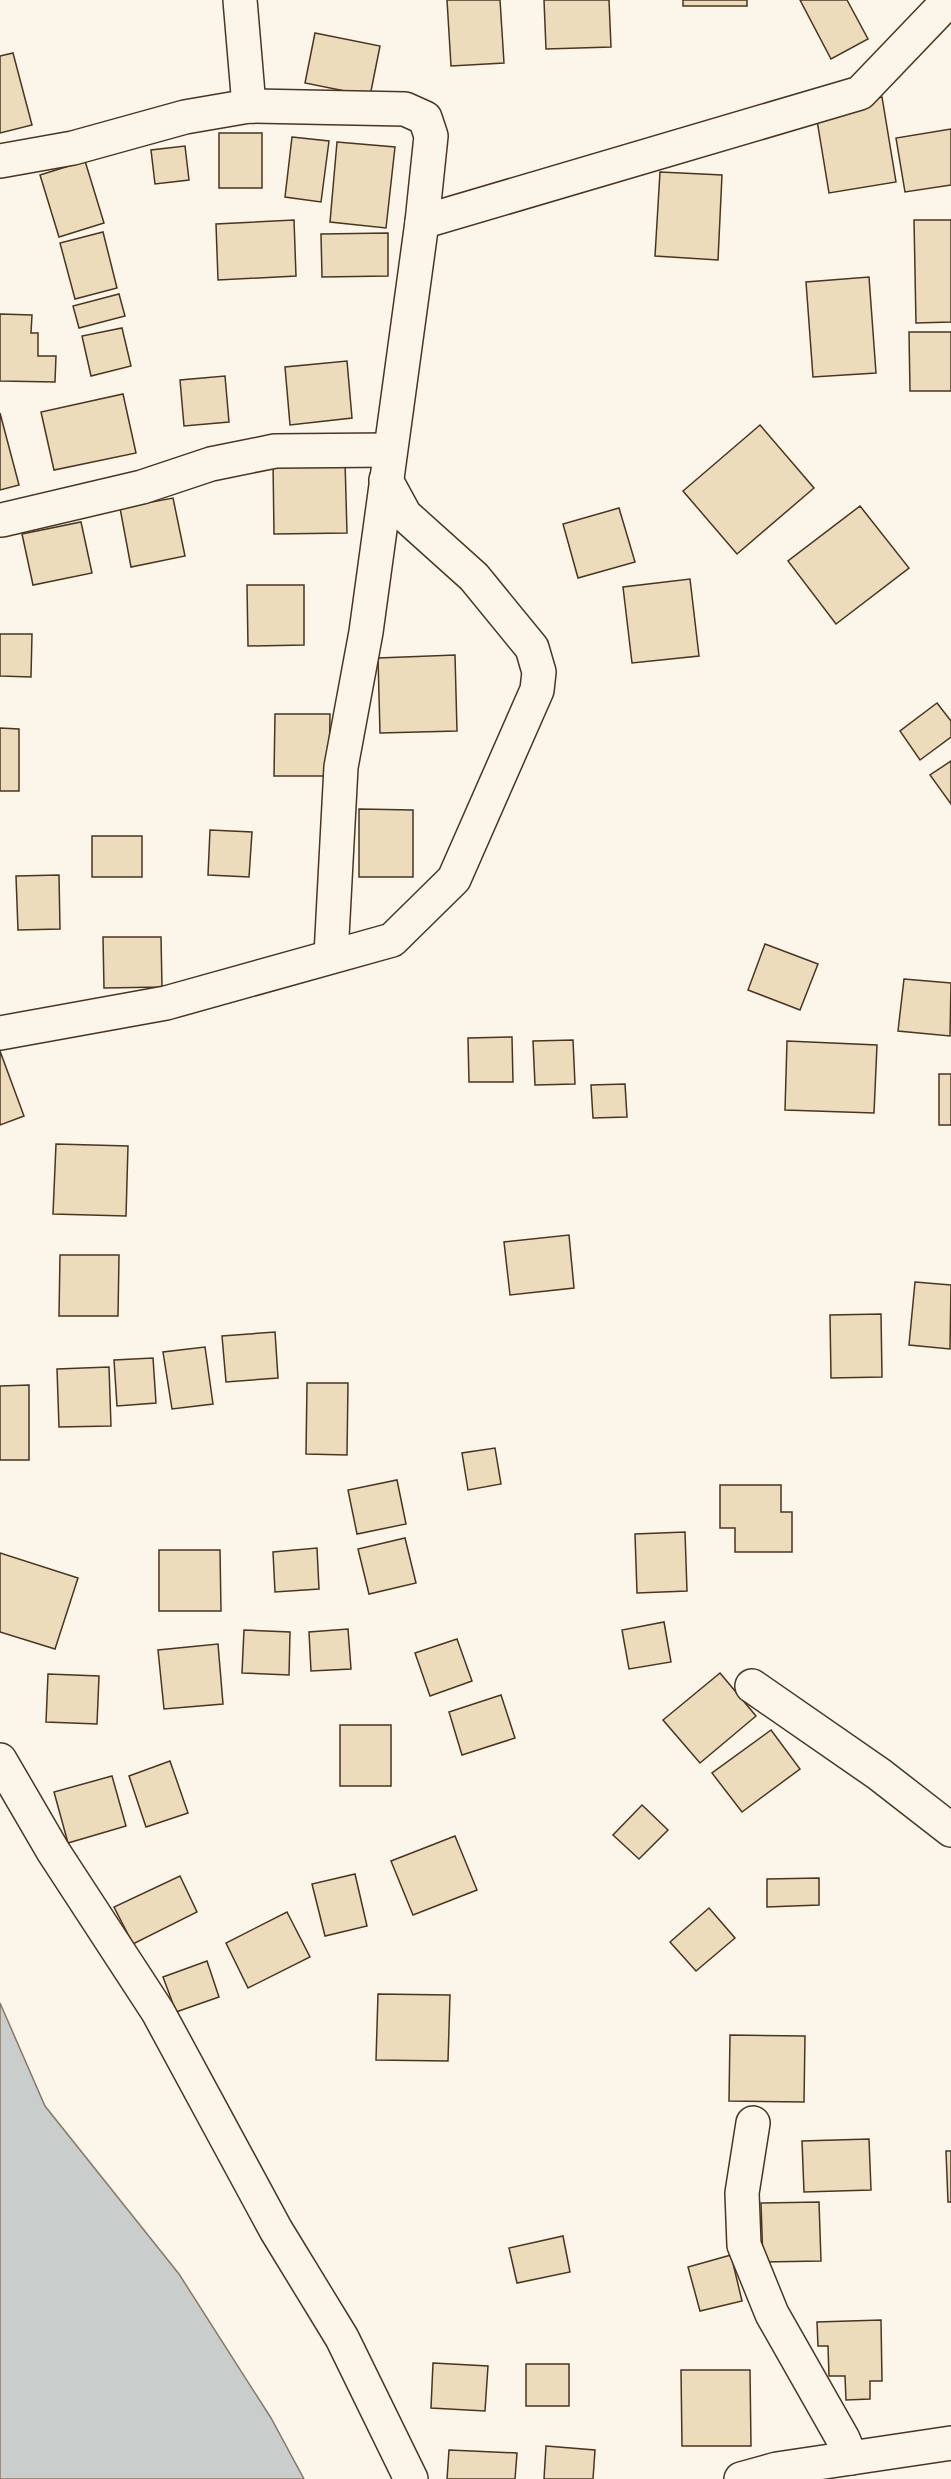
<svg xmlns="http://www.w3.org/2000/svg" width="951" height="2479" viewBox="0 0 951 2479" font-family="'IBM Plex Serif',serif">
	<rect width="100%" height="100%" fill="#fbf6e9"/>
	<path fill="#c9cecd" stroke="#887966" stroke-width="1.5" d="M0,2003L45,2106L179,2274L271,2418L304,2479H0Z"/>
	<g fill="#ecdcbc" stroke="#4a3520" stroke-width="1.5">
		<path d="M447,0H500L504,63L451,66Z"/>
		<path d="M544,0H609L611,47L546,49Z"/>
		<rect x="683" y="0" width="64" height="6"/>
		<path d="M800,0H847L868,39L831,59Z"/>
		<path d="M315,33L380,46L370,96L305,83Z"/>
		<path d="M13,53L32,125L0,133V56Z"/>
		<path d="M882,97L896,182L829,193L815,108Z"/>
		<path d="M951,129V185L905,192L896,138Z"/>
		<rect x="219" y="133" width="43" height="55"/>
		<path d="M292,137L329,141L321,202L285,197Z"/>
		<path d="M337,142L395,147L386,228L330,222Z"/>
		<path d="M185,146L189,180L155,184L151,150Z"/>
		<path d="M85,161L104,223L59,237L40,175Z"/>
		<path d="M660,172L722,175L718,260L655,256Z"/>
		<path d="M294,220L296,276L218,280L216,224Z"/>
		<path d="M914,220H951V322L916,323Z"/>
		<path d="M103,232L117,288L75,299L60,243Z"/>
		<path d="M388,233V276L322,277L321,234Z"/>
		<path d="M869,277L876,373L813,377L806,282Z"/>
		<path d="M119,294L125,316L79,328L73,306Z"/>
		<path d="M0,314L32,315L31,333H38V356H56L55,382L0,381Z"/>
		<path d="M122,328L131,366L91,376L82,336Z"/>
		<path d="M909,332H951V391H910Z"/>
		<path d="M347,361L352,418L290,425L285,367Z"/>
		<path d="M225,376L229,422L184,426L180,380Z"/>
		<path d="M123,394L136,453L54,470L41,412Z"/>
		<path d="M0,413L19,485L0,490Z"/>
		<path d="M760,425L814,488L737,554L683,491Z"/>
		<path d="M345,461L347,533L274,534L273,462Z"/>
		<path d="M173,498L185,556L131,567L120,508Z"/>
		<path d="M860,506L909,568L836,624L788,561Z"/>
		<path d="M619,508L635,562L578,578L563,524Z"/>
		<path d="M81,522L92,573L33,585L22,534Z"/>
		<path d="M690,579L699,656L632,663L623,587Z"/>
		<path d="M247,585H304V645L248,646Z"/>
		<path d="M0,634H32L31,677L0,676Z"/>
		<path d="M455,655L457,731L380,733L378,658Z"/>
		<path d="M937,703L951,721V737L920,760L900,731Z"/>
		<path d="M275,714H330L329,776H274Z"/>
		<path d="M0,728L19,729V791H0Z"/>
		<path d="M951,761V804L930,775Z"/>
		<path d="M359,809L413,810V877H359Z"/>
		<path d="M210,830L252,832L249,877L208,875Z"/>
		<rect x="92" y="836" width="50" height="41"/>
		<path d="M59,875L60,929L18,930L16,876Z"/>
		<path d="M103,937H161L162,987L104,988Z"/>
		<path d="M765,944L818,964L800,1010L748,990Z"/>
		<path d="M904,979L951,983L950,1036L898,1031Z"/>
		<path d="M512,1037L513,1082H469L468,1038Z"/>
		<path d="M573,1040L575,1084L535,1085L533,1041Z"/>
		<path d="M787,1041L877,1045L874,1113L785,1110Z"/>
		<path d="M0,1051L24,1116L0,1125Z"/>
		<rect x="939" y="1074" width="12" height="51"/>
		<path d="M625,1084L627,1117L593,1118L591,1085Z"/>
		<path d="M56,1144L128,1146L126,1216L53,1214Z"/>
		<path d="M569,1235L574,1288L510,1295L504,1242Z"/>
		<path d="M60,1255H119L118,1316H59Z"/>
		<path d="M915,1282L951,1285L950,1349L909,1345Z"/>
		<path d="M881,1314L882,1377L831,1378L830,1315Z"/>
		<path d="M275,1332L278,1378L226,1382L222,1336Z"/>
		<path d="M205,1347L213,1404L172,1409L163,1352Z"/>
		<path d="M153,1358L156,1403L117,1406L114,1360Z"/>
		<path d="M109,1367L111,1426L59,1427L57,1369Z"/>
		<path d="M307,1383H348L347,1455L306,1454Z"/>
		<path d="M29,1385V1460H0V1386Z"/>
		<path d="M495,1448L501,1484L468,1490L462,1453Z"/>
		<path d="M397,1480L406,1524L357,1534L348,1490Z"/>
		<path d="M720,1485H781V1512H792V1552H735V1528H720Z"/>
		<path d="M685,1532L687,1591L637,1593L635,1534Z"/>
		<path d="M405,1538L416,1583L369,1594L358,1549Z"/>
		<path d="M317,1548L319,1589L275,1592L273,1552Z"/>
		<path d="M159,1550H220L221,1611H159Z"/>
		<path d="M0,1553L78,1578L55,1649L0,1632Z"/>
		<path d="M664,1622L671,1662L629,1669L622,1630Z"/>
		<path d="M348,1629L351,1669L311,1671L309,1632Z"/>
		<path d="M244,1630L290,1632L289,1675L242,1673Z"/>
		<path d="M457,1639L472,1681L430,1696L415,1653Z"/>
		<path d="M218,1644L223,1704L164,1709L158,1650Z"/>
		<path d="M720,1673L756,1716L700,1763L663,1720Z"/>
		<path d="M48,1674L99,1676L97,1724L46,1722Z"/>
		<path d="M501,1695L515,1738L462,1755L449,1712Z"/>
		<rect x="340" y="1725" width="51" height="61"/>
		<path d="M771,1730L800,1769L742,1812L712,1773Z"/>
		<path d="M170,1761L188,1813L146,1827L129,1776Z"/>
		<path d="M112,1776L126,1826L68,1843L54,1792Z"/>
		<path d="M642,1805L668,1830L639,1859L613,1835Z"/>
		<path d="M455,1836L477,1890L413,1915L391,1861Z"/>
		<path d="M355,1874L367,1926L325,1936L312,1884Z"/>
		<path d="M180,1876L197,1912L133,1944L114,1907Z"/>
		<path d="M819,1878V1905L767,1907V1879Z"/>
		<path d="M709,1908L735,1938L696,1971L670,1942Z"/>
		<path d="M287,1912L310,1957L248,1988L226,1943Z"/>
		<path d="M207,1961L219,1997L176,2012L163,1977Z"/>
		<path d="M378,1994L450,1995L448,2061L376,2060Z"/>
		<path d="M730,2035L805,2036L804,2102L729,2101Z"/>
		<path d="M869,2139L871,2190L804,2192L802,2141Z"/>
		<path d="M946,2151H951V2202H948Z"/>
		<path d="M819,2202L821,2261L763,2262L761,2203Z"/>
		<path d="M563,2236L570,2272L517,2283L509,2248Z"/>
		<path d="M731,2255L742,2301L700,2311L688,2267Z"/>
		<path d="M881,2320L882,2381H870V2399L846,2400L845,2376H829L828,2346H818L817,2322Z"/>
		<path d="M433,2363L488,2366L485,2411L431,2408Z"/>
		<rect x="526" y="2364" width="43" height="42"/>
		<path d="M681,2370H750L751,2446H682Z"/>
		<path d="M546,2446L595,2450L593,2479H544Z"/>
		<path d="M449,2450L517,2453L515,2479H447Z"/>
	</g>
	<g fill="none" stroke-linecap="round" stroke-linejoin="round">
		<defs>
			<g id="minor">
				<path d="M240,0L249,106"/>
				<path d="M0,161L73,148L185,117L249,106L405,109L425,118L431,136L422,222L366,632L341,767L331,955"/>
				<path d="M422,222L860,93L949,0"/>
				<path d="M2,520L142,487L211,464L275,451L390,450"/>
				<path d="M0,1033L166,1003L392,940L454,879L537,690L539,672L532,648L474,577L405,515L386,480"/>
				<path d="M752,1686L879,1774L951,1830"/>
				<path d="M0,1760L53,1851L158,2012L276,2230L342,2338L411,2479"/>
				<path d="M753,2123L742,2193L744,2245L772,2314L843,2439L851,2458"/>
				<path d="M741,2479L777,2469L951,2443"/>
			</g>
		</defs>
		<use href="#minor" stroke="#4a3520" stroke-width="36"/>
		<use href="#minor" stroke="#fbf6e9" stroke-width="33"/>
	</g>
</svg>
